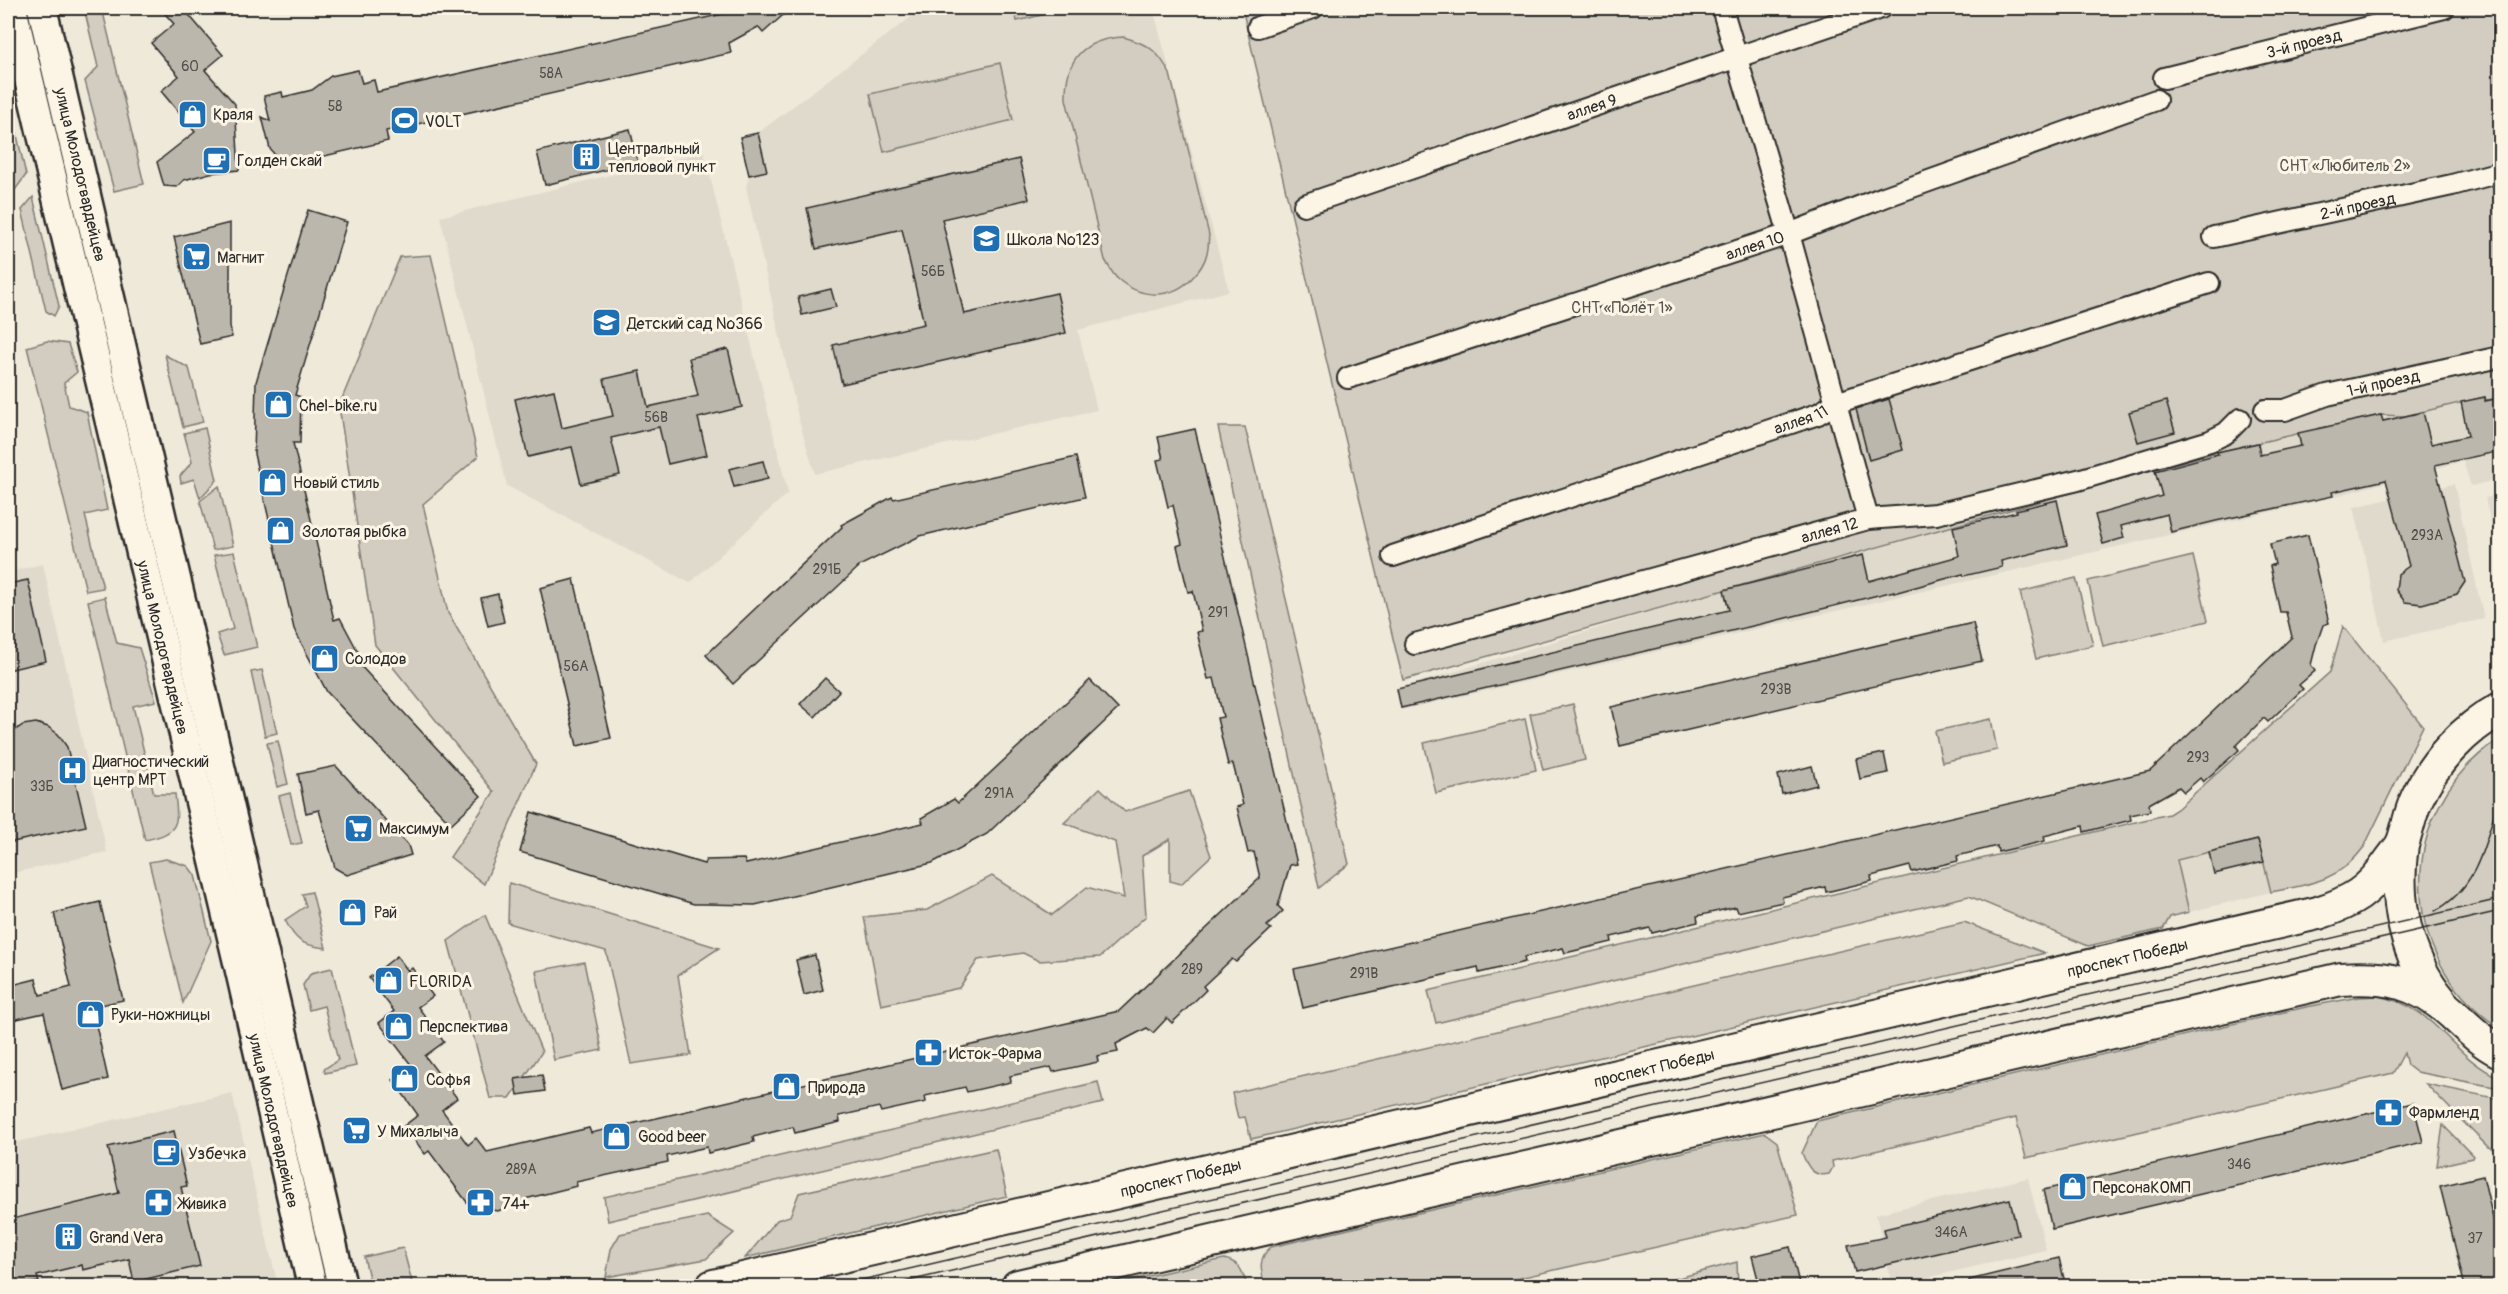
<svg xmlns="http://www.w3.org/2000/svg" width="2508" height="1294" viewBox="0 0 2508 1294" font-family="Pangolin,sans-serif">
	<rect width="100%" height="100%" fill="#efe9da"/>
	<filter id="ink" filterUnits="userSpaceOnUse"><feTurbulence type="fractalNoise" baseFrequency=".0167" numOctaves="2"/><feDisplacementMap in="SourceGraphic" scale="12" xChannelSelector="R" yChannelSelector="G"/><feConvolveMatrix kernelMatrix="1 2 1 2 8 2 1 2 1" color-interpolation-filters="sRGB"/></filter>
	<g filter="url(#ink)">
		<g fill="#e0dacc">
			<path d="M923,8H1153L1229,291L1078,330L1097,410L815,474L799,421L746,187L749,175L767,170L758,133Z"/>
			<path d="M704,152L788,493L690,583L507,486L440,217Z"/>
			<path d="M2485,397L2488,400L2500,398V479L2471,486L2463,461L2314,502L1401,710L1397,689L1749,582L2217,452L2381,415L2405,416Z"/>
			<path d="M2454,484L2484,619L2384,641L2354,507Z"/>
			<path d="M2500,495V564L2485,498Z"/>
			<path d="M43,564L107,852L8,874V572Z"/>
			<path d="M2258,840L2271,892L2189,912L2176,860Z"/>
			<path d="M232,1093L278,1286H8V1144Z"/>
			<path d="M2028,1178L2046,1250L1892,1286L1876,1214Z"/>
		</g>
		<g fill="#d2cdc0" stroke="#7e7c76" stroke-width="1.5">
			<path d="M84,8H102L144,184L114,191L85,81L98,67Z"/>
			<path d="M1014,8H1070L1017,21Z"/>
			<path d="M1242,8H2500V398L2487,400L2484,397L2405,416L2381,415L2217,452L1403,680Z"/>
			<path d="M1124,37C1149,45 1158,50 1170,74L1209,235C1208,241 1209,247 1207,253C1205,262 1199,271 1193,277C1172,300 1141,299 1118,279C1112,274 1109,266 1105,260L1066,99C1065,59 1083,39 1124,37Z"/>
			<path d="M1000,63L1013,120L884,152L870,94Z"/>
			<path d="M8,95L26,175L12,194L8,195Z"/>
			<path d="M33,197L59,306L54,316L46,311L22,210Z"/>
			<path d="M431,255L478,457L423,504L448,613L536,764L484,884L450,857L494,792L375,645L339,406L400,257Z"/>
			<path d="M47,341L68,344L77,372L64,383L69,406L87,412L107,510L85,515L103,588L86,591L27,347Z"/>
			<path d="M165,355L189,368L203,422L183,427Z"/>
			<path d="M1218,427H1245L1349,864L1319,888Z"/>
			<path d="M205,428L217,480L200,498L194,479L181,483L180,476L192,462L184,433Z"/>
			<path d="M219,486L233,546L213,550L200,501Z"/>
			<path d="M234,552L257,647L224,655L217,634L233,629L214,555Z"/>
			<path d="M2193,556L2208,621L2103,646L2088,581Z"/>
			<path d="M2076,578L2093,645L2036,659L2020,592Z"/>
			<path d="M105,597L117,643L139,648L156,701L133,706L154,794H175C179,826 178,833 145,840L88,601Z"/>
			<path d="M2343,626L2423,726L2364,847C2339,881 2311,884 2271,892L2258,840L2177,860L2189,912L2170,917L2163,929L2088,946L1969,896L1436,1023L1428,991L2169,814L2177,809L2330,672Z"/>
			<path d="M262,670L277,733L265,736L251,672Z"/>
			<path d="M1573,704L1585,760L1543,770L1530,714Z"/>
			<path d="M1525,719L1536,770L1436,793L1424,743Z"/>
			<path d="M1991,719L1997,750L1942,762L1935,731Z"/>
			<path d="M2500,739V1028C2394,960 2394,807 2500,739Z"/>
			<path d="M278,741L288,784L277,787L267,743Z"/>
			<path d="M1100,788L1125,812L1189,791L1211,856L1181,884L1170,881V839L1142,856L1146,916L1100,957L1039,961L1023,953L978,960L959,988L881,1005L864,917L927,910L992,876L1052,915L1087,887L1124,898L1115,842L1064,823Z"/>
			<path d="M290,793L302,843L291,845L279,796Z"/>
			<path d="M166,859L188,866L195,875L211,941L183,1003L149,862Z"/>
			<path d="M509,883L719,948L678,975L691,1055L631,1064L606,951L508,923Z"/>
			<path d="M312,892L326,948C302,945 296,942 285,920L306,906L302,894Z"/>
			<path d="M485,915L542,1052L510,1098H490L448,941Z"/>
			<path d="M1964,922L2045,953L1251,1139L1245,1117L1238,1118L1232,1093Z"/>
			<path d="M584,962L602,1050L554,1060L536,971Z"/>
			<path d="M332,968L356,1066L325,1073L324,1069L338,1060L324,1006L309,1010L303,985L311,973Z"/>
			<path d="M2378,996C2439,1007 2448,1055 2500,1078V1088L2416,1072L2407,1065L2404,1053L2393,1073L2026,1158L2016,1118L1832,1161L1833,1167L1829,1174C1813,1178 1807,1166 1802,1153L1817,1121L2306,1007L2359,997Z"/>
			<path d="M1098,1082L1103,1103L608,1221L604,1197Z"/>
			<path d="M2426,1084L2500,1099V1151L2488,1147Z"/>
			<path d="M2443,1125L2473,1156L2472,1158L2437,1166Z"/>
			<path d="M1765,1133L1777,1142L1798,1215L1484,1286H1265C1261,1271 1257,1258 1271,1247Z"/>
			<path d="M996,1149L1007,1196L745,1258L777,1220L790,1216L799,1193Z"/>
			<path d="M707,1216L734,1233L706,1259L606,1277L611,1249L620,1234Z"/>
			<path d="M403,1248L413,1286H371L364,1257Z"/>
			<path d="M1224,1259C1240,1262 1243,1272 1247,1286H1104Z"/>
			<path d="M1737,1262L1738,1286H1649Z"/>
		</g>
		<g fill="#bcb7ac" stroke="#2b2b2b" stroke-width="1.5">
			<path d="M160,8H183L223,55L205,70L235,104L239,170L210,173L184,180L177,187L164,186L157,162L195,132L161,91L179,76L151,43L174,24Z"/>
			<path d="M749,8H791L763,33L758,27L729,43L731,53L386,131L388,141L295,163L279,160L270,149L262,117L270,121L264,96L282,92L283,97L312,90L331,76L358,70L362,83L374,80L377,92Z"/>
			<path d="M630,129L638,162L545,185L537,152Z"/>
			<path d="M758,133L767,171L749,175L740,137Z"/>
			<path d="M1019,159L1029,199L942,219L964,314L1057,293L1066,333L842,384L833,345L924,324L902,229L816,249L807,208Z"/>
			<path d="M308,210L347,222L295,395L301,397L300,443H293L309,511L334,620L340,618L362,659L358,663L481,796L451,824L327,692L294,629L254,454L256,382Z"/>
			<path d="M230,223V326L232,337L200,344L174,237Z"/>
			<path d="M831,289L836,307L802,315L798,297Z"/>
			<path d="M728,349L742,407L698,418L707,455L668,464L659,427L611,438L620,475L581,484L572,447L528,457L515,399L554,390L562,428L613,416L604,379L640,371L648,407L698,396L689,358Z"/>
			<path d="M2485,397V401L2500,398V442L2494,443L2496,452L2435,465L2465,582L2457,594L2422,604L2405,602L2396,590L2398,574L2409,566L2386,480L2332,492L2333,496L2216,521L2171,532L2167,514L2121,526L2124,538L2103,544L2095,515L2162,496L2155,471L2218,454L2217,452L2258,443L2260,455L2301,446L2298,433L2381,415L2383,421L2423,412L2431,444L2468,436L2461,402Z"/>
			<path d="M1889,399L1903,450L1869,460L1856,409Z"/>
			<path d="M2166,401L2175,432L2138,442L2129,412Z"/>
			<path d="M1195,429L1297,864L1290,865L1278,906L1283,911L1267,926L1271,929L1236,962L1232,959L1203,986L1206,990L1172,1023L1167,1018L1153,1033L1147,1028L1116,1044L1118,1052L1097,1056L1098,1062L1053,1072L1051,1067L1010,1076L1011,1082L967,1092L965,1087L925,1096L926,1102L881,1112L879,1107L839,1116L840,1122L795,1133L793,1127L753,1137L754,1142L708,1153L707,1147L667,1156L668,1162L576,1182L577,1186L525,1199L498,1211L485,1209L474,1202L469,1205L429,1151L425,1154L404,1126L418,1115L393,1080L412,1066L379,1023L394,1011L369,978L397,956L408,971L412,968L433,996L418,1007L444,1042L425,1056L457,1098L442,1110L468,1145L476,1138L487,1152L589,1128L591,1133L631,1124L1119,1011L1260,878L1254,852L1248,853L1237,807L1243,805L1238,784L1233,764L1228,765L1217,718L1223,717L1214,678L1208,679L1197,632L1202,631L1193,591L1188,592L1177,546L1182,544L1173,505L1168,507L1157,460L1163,459L1158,437Z"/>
			<path d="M1076,457L1085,497L920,536L861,565L733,684L706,655L842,527L841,525L854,518L892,497L894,499Z"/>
			<path d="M763,461L768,479L734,487L729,469Z"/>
			<path d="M2057,500L2067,545L2001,561L2002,567L1964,576L1963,574L1894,593V591L1774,621L1401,708L1397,689L1729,610L1724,590L1863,555L1869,581L1959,556L1953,527L2017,512L2016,510Z"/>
			<path d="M2308,535L2329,623L2323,625L2316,645L2311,665L2315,671L2299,685L2303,689L2268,722L2264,718L2236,746L2239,750L2203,782L2200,778L2184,792L2179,787L2149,804L2150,811L2130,815L2131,820L2084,832L2083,826L2044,836L2045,841L1998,852L1997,846L1957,856L1958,861L1912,872L1910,866L1871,876L1872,881L1826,892L1825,887L1782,897L1783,902L1738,912L1736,907L1697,916L1698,922L1652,933L1650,928L1611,937L1612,942L1565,953L1563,948L1524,957L1525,962L1479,973L1478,967L1303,1008L1294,969L2150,771L2292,637L2286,612H2280L2270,566L2275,564L2270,544Z"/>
			<path d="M574,579L611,738L577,746L540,588Z"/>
			<path d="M28,580L46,661L8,670V584Z"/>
			<path d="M498,594L504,622L488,626L481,598Z"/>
			<path d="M1973,623L1982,661L1620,746L1611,707Z"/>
			<path d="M825,678L839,691L815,717L800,704Z"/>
			<path d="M1090,680L1118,709L987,834L932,863L755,905L704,904H694L520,852L531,812L704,864L706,860L744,859L746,864L923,823L921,818L954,799L958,803Z"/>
			<path d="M36,723L48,727L58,734L67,747L86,826L8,843V735L23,725Z"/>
			<path d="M1884,753L1888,773L1860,779L1856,759Z"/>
			<path d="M336,766L408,845L411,855L347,875L335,868L319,810L306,813L298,774Z"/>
			<path d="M1812,766L1817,785L1782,794L1778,775Z"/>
			<path d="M2258,840L2264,862L2214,874L2209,852Z"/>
			<path d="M100,902L123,1000L92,1007L108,1079L62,1090L44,1013L8,1021V986L36,979L40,995L71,987L54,913Z"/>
			<path d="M815,955L823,990L804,995L796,960Z"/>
			<path d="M542,1075L545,1091L518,1095L515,1079Z"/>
			<path d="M2413,1103L2423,1142L2052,1229L2043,1190Z"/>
			<path d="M174,1131L187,1186L181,1187L200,1266L134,1282L129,1259L83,1270L82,1265L37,1276L39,1282L8,1287V1220L119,1193L108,1147Z"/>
			<path d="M2483,1176L2500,1248V1287H2465L2440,1186Z"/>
			<path d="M2010,1199L2018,1235L1855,1272L1848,1245L1886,1237L1884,1229Z"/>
			<path d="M1790,1247L1800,1287H1760L1752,1256Z"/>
			<path d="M2059,1258L2066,1287H1970L1969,1280Z"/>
		</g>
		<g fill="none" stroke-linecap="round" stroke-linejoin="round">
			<defs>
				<g id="minor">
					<path d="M1722,8L1789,234L1868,519"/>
					<path d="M1258,27L1313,8"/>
					<path id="s1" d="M2164,78L2444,8"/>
					<path id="s2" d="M1304,205L1881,8"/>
					<path id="s3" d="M2214,237L2452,185L2500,172"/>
					<path id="s4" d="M1348,378L1789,234L1884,197L2156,100"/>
					<path id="s5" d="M2265,410H2285L2327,395L2500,357"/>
					<path id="s6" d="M1393,556L1818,414L1836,403L2209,283"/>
					<path id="s7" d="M1415,644L1868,519L1936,514L2078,480L2210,441L2226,433L2240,419"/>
				</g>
				<g id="secondary">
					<path id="s8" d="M12,8L241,975L312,1286"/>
					<path id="s9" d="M42,8L342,1286"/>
				</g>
				<g id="primary">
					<path d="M2402,845C2394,900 2405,957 2441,1001"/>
					<path id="s10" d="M713,1286L2318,913C2352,902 2369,892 2390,861C2394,855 2400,849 2403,842C2408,828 2410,813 2417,798C2434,761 2464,729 2500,709"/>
					<path d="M1018,1286L2341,979C2388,976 2416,981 2453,1014C2468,1028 2482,1042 2500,1051"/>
				</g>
			</defs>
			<use href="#minor" stroke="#2b2b2b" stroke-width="24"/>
			<use href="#secondary" stroke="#2b2b2b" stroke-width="33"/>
			<use href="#primary" stroke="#2b2b2b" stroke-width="36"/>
			<use href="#minor" stroke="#fcf5e5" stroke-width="20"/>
			<use href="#secondary" stroke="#fcf5e5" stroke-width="28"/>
			<use href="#primary" stroke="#fcf5e5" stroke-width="32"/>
			<g stroke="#2b2b2b" stroke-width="1.5">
				<path d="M2435,911C2480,887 2486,838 2500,794"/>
				<path d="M836,1286L2500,899"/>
				<path d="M887,1286L2500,911"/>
			</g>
		</g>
	</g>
	<defs>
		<symbol id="shop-square" viewBox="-11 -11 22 22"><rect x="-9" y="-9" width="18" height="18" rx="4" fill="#1f6fb2" stroke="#fcf5e5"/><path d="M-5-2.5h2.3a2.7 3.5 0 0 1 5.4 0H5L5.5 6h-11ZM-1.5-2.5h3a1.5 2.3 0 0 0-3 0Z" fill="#fff"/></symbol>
		<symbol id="stadium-square" viewBox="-11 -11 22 22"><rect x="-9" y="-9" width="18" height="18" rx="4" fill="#1f6fb2" stroke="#fcf5e5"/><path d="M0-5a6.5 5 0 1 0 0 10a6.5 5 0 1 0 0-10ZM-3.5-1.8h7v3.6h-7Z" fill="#fff"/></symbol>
		<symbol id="building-square" viewBox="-11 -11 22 22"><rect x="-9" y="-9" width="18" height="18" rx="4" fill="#1f6fb2" stroke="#fcf5e5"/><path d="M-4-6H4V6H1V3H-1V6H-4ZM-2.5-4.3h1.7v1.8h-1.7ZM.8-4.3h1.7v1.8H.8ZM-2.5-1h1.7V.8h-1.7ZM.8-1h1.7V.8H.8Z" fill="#fff"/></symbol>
		<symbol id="cafe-square" viewBox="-11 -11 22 22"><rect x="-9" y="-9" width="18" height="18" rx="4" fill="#1f6fb2" stroke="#fcf5e5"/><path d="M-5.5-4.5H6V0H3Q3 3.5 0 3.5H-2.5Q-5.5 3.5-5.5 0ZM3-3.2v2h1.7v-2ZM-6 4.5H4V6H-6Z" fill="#fff"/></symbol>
		<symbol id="school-square" viewBox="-11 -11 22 22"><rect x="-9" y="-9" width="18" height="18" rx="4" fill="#1f6fb2" stroke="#fcf5e5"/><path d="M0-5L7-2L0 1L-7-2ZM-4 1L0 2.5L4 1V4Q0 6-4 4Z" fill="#fff"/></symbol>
		<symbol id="supermarket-square" viewBox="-11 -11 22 22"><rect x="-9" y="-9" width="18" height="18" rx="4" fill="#1f6fb2" stroke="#fcf5e5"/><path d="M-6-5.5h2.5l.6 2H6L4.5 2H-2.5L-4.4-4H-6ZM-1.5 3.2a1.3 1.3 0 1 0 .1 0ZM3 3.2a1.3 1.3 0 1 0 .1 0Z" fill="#fff"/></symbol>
		<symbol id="hospital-square" viewBox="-11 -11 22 22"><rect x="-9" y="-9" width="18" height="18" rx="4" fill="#1f6fb2" stroke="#fcf5e5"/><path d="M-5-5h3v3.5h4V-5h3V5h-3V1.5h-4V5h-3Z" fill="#fff"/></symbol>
		<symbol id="pharmacy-square" viewBox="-11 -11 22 22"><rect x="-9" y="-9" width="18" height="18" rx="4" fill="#1f6fb2" stroke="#fcf5e5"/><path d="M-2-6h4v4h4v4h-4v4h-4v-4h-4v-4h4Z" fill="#fff"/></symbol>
	</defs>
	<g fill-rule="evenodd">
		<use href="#shop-square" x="176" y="98" width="33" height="33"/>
		<use href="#stadium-square" x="388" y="104" width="33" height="33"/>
		<use href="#building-square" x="570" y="140" width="33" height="33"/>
		<use href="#cafe-square" x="200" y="144" width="33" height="33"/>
		<use href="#school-square" x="970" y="222" width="33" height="33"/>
		<use href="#supermarket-square" x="180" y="240" width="33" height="33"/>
		<use href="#school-square" x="590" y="306" width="33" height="33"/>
		<use href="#shop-square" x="262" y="388" width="33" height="33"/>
		<use href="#shop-square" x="256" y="466" width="33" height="33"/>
		<use href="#shop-square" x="264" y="514" width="33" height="33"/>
		<use href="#shop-square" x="308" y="642" width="33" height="33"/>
		<use href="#hospital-square" x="56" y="754" width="33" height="33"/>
		<use href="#supermarket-square" x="342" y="812" width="33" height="33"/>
		<use href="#shop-square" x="336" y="896" width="33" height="33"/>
		<use href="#shop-square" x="372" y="964" width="33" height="33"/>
		<use href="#shop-square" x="74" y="998" width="33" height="33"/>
		<use href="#shop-square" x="382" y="1010" width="33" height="33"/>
		<use href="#pharmacy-square" x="912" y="1036" width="33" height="33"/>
		<use href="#shop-square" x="388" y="1062" width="33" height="33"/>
		<use href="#shop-square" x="770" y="1070" width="33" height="33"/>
		<use href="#pharmacy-square" x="2372" y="1096" width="33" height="33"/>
		<use href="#supermarket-square" x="340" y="1114" width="33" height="33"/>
		<use href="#shop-square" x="600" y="1120" width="33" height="33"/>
		<use href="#cafe-square" x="150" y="1136" width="33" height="33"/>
		<use href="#shop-square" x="2056" y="1170" width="33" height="33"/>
		<use href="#pharmacy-square" x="142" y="1186" width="33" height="33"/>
		<use href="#pharmacy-square" x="464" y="1186" width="33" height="33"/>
		<use href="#building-square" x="52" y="1220" width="33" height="33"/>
	</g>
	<g text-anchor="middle" stroke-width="6" stroke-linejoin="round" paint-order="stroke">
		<g font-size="14" fill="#4f4e4b">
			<text x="190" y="71">60</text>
			<text x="551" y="78">58А</text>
			<text x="335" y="111">58</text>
			<text x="933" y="276">56Б</text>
			<text x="656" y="422">56В</text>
			<text x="2427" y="540">293А</text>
			<text x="827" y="574">291Б</text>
			<text x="1218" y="617">291</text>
			<text x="576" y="671">56А</text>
			<text x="1776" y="694">293В</text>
			<text x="2198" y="762">293</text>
			<text x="42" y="791">33Б</text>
			<text x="999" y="798">291А</text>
			<text x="1192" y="974">289</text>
			<text x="1364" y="978">291В</text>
			<text x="2239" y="1169">346</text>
			<text x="521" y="1174">289А</text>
			<text x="1951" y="1237">346А</text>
			<text x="2475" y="1243">37</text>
		</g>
		<g font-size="16" fill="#2b2b2b" stroke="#fcf5e5">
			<text dy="6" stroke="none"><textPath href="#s1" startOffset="144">3-й проезд</textPath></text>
			<text dy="6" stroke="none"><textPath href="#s2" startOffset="304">аллея 9</textPath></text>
			<text dy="6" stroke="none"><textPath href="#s9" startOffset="171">улица Молодогвардейцев</textPath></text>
			<text dy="6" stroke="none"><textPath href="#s3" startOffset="147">2-й проезд</textPath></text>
			<text dy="6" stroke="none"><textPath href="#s4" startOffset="428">аллея 10</textPath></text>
			<text dy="6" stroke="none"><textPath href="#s5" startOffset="122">1-й проезд</textPath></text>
			<text dy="6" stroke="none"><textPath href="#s6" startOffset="430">аллея 11</textPath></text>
			<text dy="6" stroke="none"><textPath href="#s7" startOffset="430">аллея 12</textPath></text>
			<text dy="6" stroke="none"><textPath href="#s8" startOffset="657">улица Молодогвардейцев</textPath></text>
			<text dy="6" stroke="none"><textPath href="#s10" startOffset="1452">проспект Победы</textPath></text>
			<text dy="6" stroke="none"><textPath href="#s10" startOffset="966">проспект Победы</textPath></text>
			<text dy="6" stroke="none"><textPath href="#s8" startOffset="1143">улица Молодогвардейцев</textPath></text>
			<text dy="6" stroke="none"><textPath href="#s10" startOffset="480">проспект Победы</textPath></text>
		</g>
		<g font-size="16" fill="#2b2b2b" stroke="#fcf5e5" text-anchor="start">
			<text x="213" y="120">Краля</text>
			<text x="425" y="127">VOLT</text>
			<text x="608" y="154">Центральный<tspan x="608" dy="18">тепловой пункт</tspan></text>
			<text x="237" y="166">Голден скай</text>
			<text x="1007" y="245">Школа №123</text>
			<text x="217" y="263">Магнит</text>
			<text x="627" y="329">Детский сад №366</text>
			<text x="299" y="411">Chel-bike.ru</text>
			<text x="293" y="488">Новый стиль</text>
			<text x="302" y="537">Золотая рыбка</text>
			<text x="345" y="664">Солодов</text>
			<text x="93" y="767">Диагностический<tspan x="93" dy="18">центр МРТ</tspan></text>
			<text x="379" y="834">Максимум</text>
			<text x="374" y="918">Рай</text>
			<text x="409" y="987">FLORIDA</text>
			<text x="111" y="1020">Руки-ножницы</text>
			<text x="420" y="1032">Перспектива</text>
			<text x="949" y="1059">Исток-Фарма</text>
			<text x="426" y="1085">Софья</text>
			<text x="808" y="1093">Природа</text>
			<text x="2409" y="1118">Фармленд</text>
			<text x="377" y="1137">У Михалыча</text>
			<text x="638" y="1142">Good beer</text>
			<text x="188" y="1159">Узбечка</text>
			<text x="2093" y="1193">ПерсонаКОМП</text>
			<text x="179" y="1209">Живика</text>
			<text x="502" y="1209">74+</text>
			<text x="89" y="1243">Grand Vera</text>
		</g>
		<g font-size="16" fill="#555450" stroke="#fcf5e5">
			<text x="2345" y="171">СНТ «Любитель 2»</text>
			<text x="1622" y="313">СНТ «Полёт 1»</text>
		</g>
	</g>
	<rect width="2508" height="1294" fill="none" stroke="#fcf5e5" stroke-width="30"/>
	<rect x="15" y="15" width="2478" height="1264" fill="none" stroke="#2b2b2b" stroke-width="2" filter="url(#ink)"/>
</svg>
